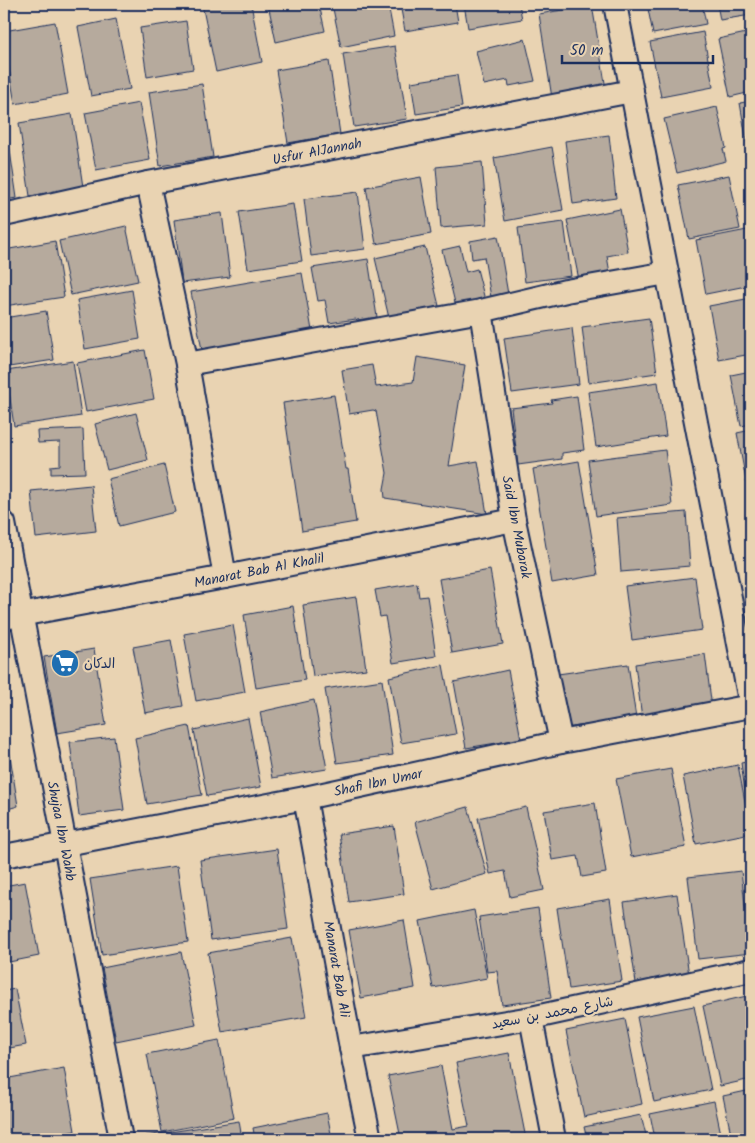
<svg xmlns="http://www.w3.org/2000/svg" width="755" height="1143" viewBox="0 0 755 1143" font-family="Kalam,'Playpen Sans Arabic',sans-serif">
	<rect width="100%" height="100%" fill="#e9d3b2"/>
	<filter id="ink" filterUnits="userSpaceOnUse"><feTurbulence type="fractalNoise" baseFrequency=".02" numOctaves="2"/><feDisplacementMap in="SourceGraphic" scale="10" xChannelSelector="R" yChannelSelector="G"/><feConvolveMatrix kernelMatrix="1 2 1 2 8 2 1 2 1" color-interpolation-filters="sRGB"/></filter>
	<g filter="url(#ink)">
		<g fill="#b6aa9d" stroke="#1b2f5e">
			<path d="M202,4H251L262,62L216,72Z"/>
			<path d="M268,4H319L325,31L276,42Z"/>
			<path d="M332,4H388L394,36L341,47Z"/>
			<path d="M400,4H455L458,22L405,31Z"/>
			<path d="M464,4H519L522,19L468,28Z"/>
			<path d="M647,4H702L706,24L653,34Z"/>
			<path d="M717,4H751V15L720,20Z"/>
			<path d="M592,5L606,89L552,98L539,14Z"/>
			<path d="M116,19L130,89L91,96L78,27Z"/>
			<path d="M186,21L193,69L147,77L140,28Z"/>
			<path d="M55,22L68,94L15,104L4,39V31Z"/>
			<path d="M703,32L713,87L661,97L650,42Z"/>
			<path d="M751,32V92L730,97L718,39Z"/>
			<path d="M525,39L535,81L509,86L508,80L484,85L476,51Z"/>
			<path d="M395,46L407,119L354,127L343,54Z"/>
			<path d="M329,61L340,134L288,143L276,70Z"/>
			<path d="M457,75L462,107L416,114L411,82Z"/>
			<path d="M202,84L213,157L160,166L149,92Z"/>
			<path d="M751,101V167L740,103Z"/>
			<path d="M139,103L150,160L96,170L85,113Z"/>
			<path d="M717,107L726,148L723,149L726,161L677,173L664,119Z"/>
			<path d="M72,114L83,187L30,196L19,123Z"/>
			<path d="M6,124L17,198L4,200V125Z"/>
			<path d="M609,135L616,198L573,204L565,141Z"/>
			<path d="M552,147L563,210L505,221L494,158Z"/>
			<path d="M482,162L487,224L441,228L436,167Z"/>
			<path d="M729,175L740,229L689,239L678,185Z"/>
			<path d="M421,177L431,234L376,244L366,187Z"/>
			<path d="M358,192L365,249L311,256L304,199Z"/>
			<path d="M293,204L302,261L248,269L239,212Z"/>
			<path d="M620,209L628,252L607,256L611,279L580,285L567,220Z"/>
			<path d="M222,213L230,277L182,283L174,220Z"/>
			<path d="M564,222L571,276L525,282L518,228Z"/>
			<path d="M126,226L138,281L71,295L59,241Z"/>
			<path d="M747,230L751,252V285L706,294L696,240Z"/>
			<path d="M498,236L509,300L492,303L484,257L472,259L470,241Z"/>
			<path d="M55,241L64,297L4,306V250Z"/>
			<path d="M460,246L466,272L477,269L485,300L456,307L442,250Z"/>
			<path d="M425,247L439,306L389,318L375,258Z"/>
			<path d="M368,259L377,317L357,320L356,319L329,323L325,300L318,301L312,268Z"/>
			<path d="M302,273L314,342L202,350L191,292Z"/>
			<path d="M132,290L140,339L85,349L77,300Z"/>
			<path d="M751,298V354L719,360L709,306Z"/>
			<path d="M46,311L54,360L9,367L4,336V318Z"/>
			<path d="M649,318L657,373L589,383L582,327Z"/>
			<path d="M572,328L579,384L512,393L504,338Z"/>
			<path d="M145,350L154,399L86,412L77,363Z"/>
			<path d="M417,357L465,365L449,466L478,461L487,514L385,498L384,489L387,473L376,411L373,410L349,414L342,370L372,365L376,387L413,382Z"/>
			<path d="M73,361L81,416L14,426L6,371Z"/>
			<path d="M751,371V424L741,426L731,375Z"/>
			<path d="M658,382L666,436L596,447L588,392Z"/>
			<path d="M334,395L346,469H348L356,522L302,531L283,403Z"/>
			<path d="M577,396L584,450L562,453V459L518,465L511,408L552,403L551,400Z"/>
			<path d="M136,413L148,460L107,470L95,424Z"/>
			<path d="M83,429L85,473L51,474V466L60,465V442L38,443L37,431Z"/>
			<path d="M751,430V490L748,491L737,433Z"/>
			<path d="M665,450L672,505L596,516L588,460Z"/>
			<path d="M579,461L598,575L552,583L533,469Z"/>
			<path d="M164,465L175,512L119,526L108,479Z"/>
			<path d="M91,485L96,531L36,538L31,491Z"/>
			<path d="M686,512L690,566L621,572L617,518Z"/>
			<path d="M490,570L503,644L452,653L439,579Z"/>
			<path d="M695,577L702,630L632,640L625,586Z"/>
			<path d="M417,583L419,597L427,596L436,656L393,663L385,616L380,617L375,590Z"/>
			<path d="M356,597L366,669L313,676L303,605Z"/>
			<path d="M293,606L305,680L256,688L244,615Z"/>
			<path d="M233,625L245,692L196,701L184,634Z"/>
			<path d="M171,640L183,706L145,713L133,647Z"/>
			<path d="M94,649L106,725L57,733L44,657Z"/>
			<path d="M705,654L712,708L642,718L635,664Z"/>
			<path d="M628,664L636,718L565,728L558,674Z"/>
			<path d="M443,665L456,734L401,743L389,677Z"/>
			<path d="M508,670L521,739L466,748L454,682Z"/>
			<path d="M382,680L393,755L337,763L325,689Z"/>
			<path d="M314,700L327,769L272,778L260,712Z"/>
			<path d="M248,718L261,787L207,796L194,730Z"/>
			<path d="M189,726L202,795L147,804L135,738Z"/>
			<path d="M4,731H6L18,806L4,810Z"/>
			<path d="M114,737L124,810L79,816L70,742Z"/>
			<path d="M751,761V834L741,763Z"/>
			<path d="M738,765L751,833L696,844L683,776Z"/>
			<path d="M671,769L686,847L631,857L616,779Z"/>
			<path d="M595,803L606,873L582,877L578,856L552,860L544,811Z"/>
			<path d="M468,807L487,874L433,889L415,822Z"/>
			<path d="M526,807L544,890L510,897L505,871L490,874L478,818Z"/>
			<path d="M394,826L404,894L349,902L339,834Z"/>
			<path d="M277,849L288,929L211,940L200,860Z"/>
			<path d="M177,866L188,942L102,955L90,879Z"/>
			<path d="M741,871L751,953L698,959L688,877Z"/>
			<path d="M25,882L39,956L4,963V886Z"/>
			<path d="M677,894L689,975L636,983L624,902Z"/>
			<path d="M610,899L622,981L569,989L557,908Z"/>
			<path d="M538,908L551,998L502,1005L497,971L487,972L479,917Z"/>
			<path d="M474,910L487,978L433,988L420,921Z"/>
			<path d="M404,920L415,988L361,998L349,930Z"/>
			<path d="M292,938L306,1017L222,1032L208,953Z"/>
			<path d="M181,952L196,1025L116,1041L102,968Z"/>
			<path d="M15,989L26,1045L4,1049V991Z"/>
			<path d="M751,995V1079L720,1086L703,1006Z"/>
			<path d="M694,1006L711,1090L654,1102L637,1017Z"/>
			<path d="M625,1019L642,1104L584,1117L566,1031Z"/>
			<path d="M219,1040L234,1118L162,1132L147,1054Z"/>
			<path d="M509,1053L526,1139H401L388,1076L441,1066L453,1129L469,1126L456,1063Z"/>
			<path d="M64,1068L75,1131L35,1139H4V1079Z"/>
			<path d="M751,1090V1139H732L723,1096Z"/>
			<path d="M714,1101L722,1139H655L650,1114Z"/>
			<path d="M327,1113L332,1139H255L253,1128Z"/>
			<path d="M641,1115L647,1139H587L584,1127Z"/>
			<path d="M239,1121L242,1139H146V1136Z"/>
		</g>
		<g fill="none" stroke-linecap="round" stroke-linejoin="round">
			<defs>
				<g id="minor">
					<path d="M615,4L751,706"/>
					<path d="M148,183L187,364L225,577"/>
					<path d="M4,215L148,183L632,91"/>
					<path d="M481,311L514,520L561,742"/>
					<path d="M187,364L481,311L566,291L667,273"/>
					<path d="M4,523L121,1139"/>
					<path d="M4,618L225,577L514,520"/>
					<path d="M305,798L351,1048L370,1139"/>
					<path d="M4,856L305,798L561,742L751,706"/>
					<path d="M531,1018L554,1139"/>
					<path d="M351,1048L531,1018L751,970"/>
				</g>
			</defs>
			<use href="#minor" stroke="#1b2f5e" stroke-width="26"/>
			<use href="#minor" stroke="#e9d3b2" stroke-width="22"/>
		</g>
	</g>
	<defs>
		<symbol id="supermarket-disc" viewBox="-11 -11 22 22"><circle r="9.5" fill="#1f6fb2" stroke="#e9d3b2"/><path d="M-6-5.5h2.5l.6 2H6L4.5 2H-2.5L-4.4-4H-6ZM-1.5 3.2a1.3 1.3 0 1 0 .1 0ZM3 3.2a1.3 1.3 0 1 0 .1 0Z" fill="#fff"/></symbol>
	</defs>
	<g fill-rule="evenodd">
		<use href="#supermarket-disc" x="49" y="647" width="32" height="32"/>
	</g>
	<g text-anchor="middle" stroke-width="4.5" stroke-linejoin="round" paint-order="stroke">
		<g font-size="14" fill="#1b2f5e" stroke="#e9d3b2">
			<text transform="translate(317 151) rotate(-11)" y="5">Usfur AlJannah</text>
			<text transform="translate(517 527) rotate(79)" y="5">Said Ibn Mubarak</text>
			<text transform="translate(259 570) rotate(-11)" y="5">Manarat Bab Al Khalil</text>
			<text transform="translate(378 782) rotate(-12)" y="5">Shafi Ibn Umar</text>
			<text transform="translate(62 831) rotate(79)" y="5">Shujaa Ibn Wahb</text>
			<text transform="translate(337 969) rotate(80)" y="5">Manarat Bab Ali</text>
			<text transform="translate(552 1012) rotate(-11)" y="5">شارع محمد بن سعيد</text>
		</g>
		<g font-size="14" fill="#1b2f5e" stroke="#e9d3b2" text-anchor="start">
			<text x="84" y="668">الدكان</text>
		</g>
	</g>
	<rect width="755" height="1143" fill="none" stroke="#e9d3b2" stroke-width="20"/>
	<rect x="10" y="10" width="735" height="1123" fill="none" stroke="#1b2f5e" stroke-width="2" filter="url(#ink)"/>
	<path d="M562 55v8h151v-8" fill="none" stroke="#1b2f5e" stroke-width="2.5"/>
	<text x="570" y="55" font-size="15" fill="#1b2f5e" stroke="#e9d3b2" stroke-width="4" paint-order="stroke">50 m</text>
</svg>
